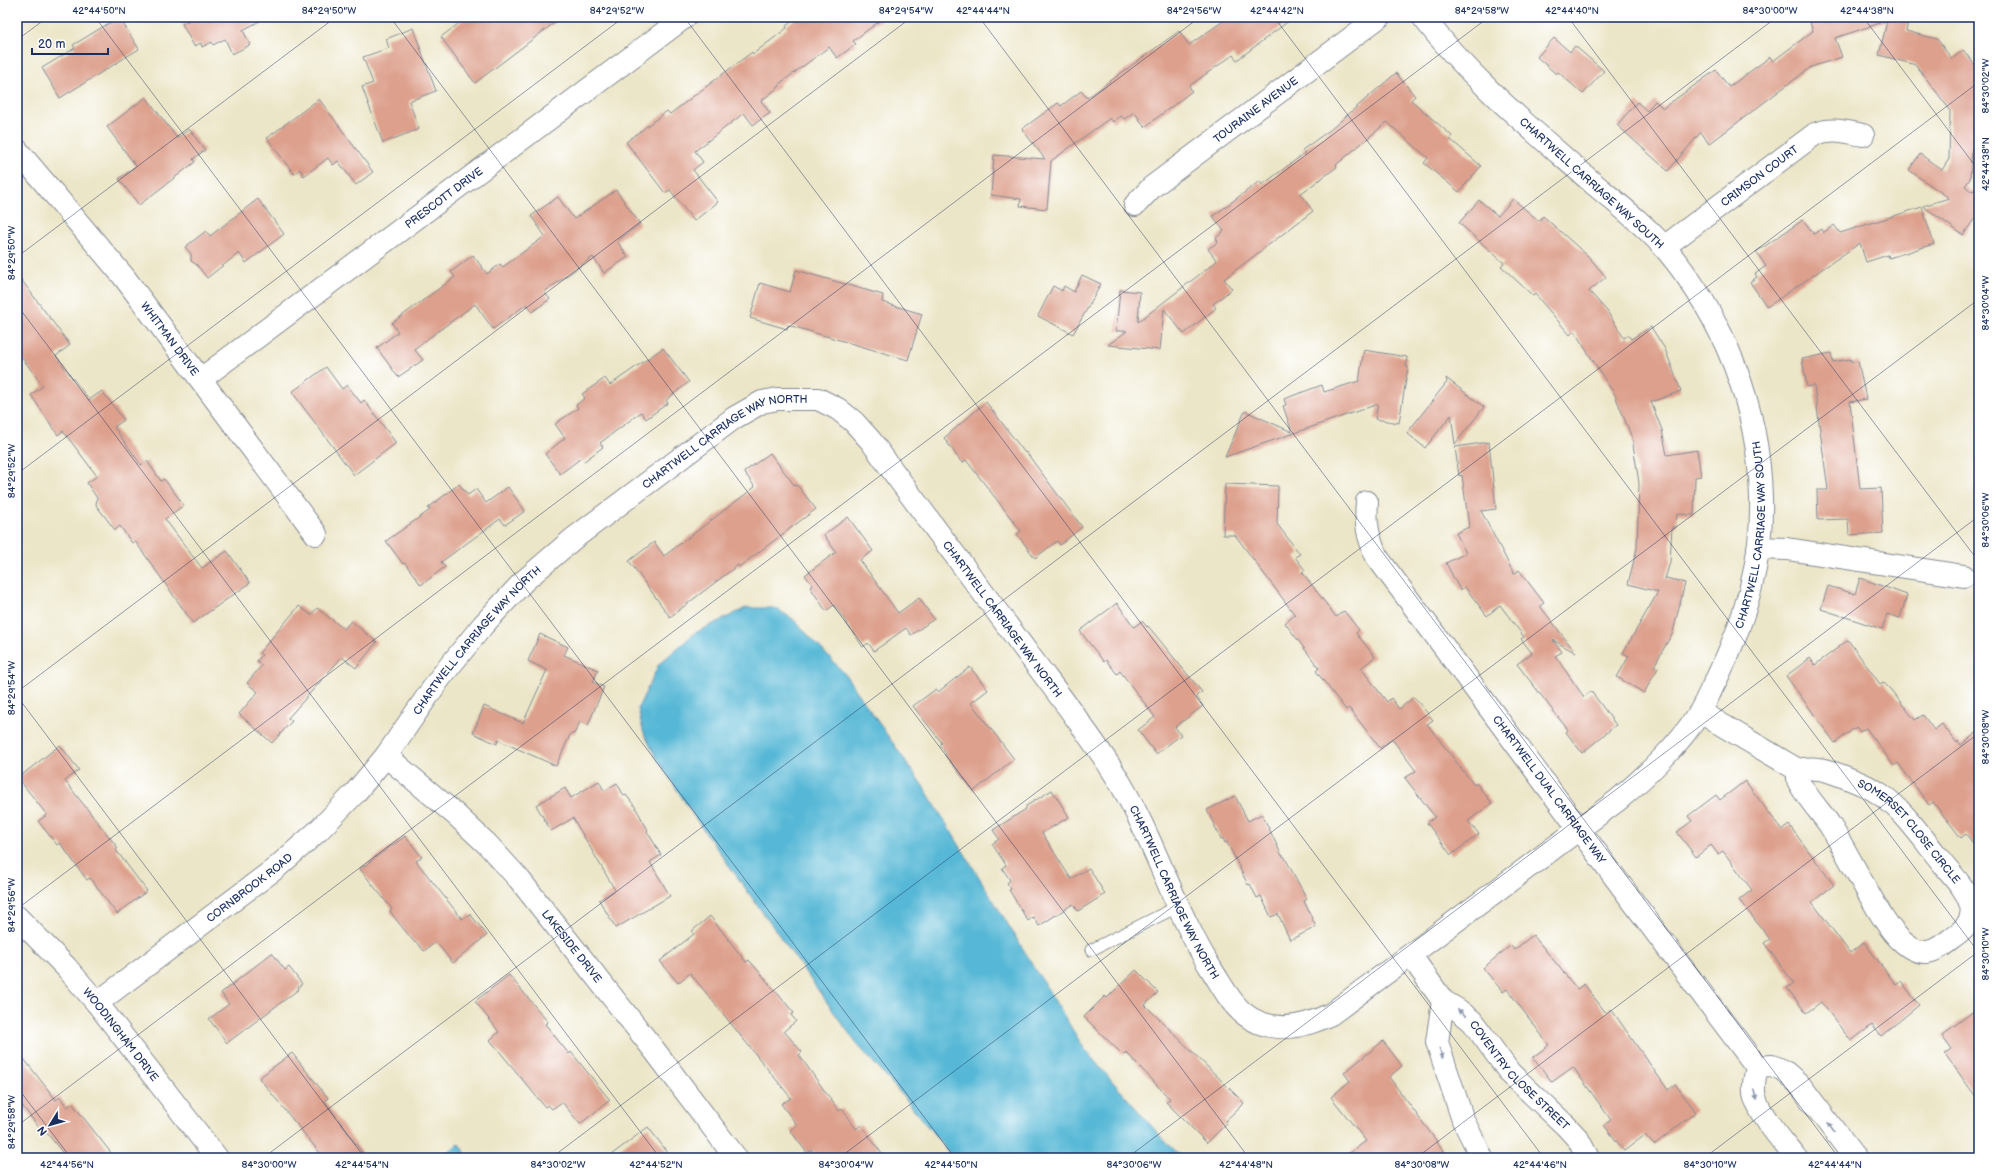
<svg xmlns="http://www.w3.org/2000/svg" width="1996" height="1175" viewBox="0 0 1996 1175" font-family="'Balsamiq Sans',sans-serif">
	<rect width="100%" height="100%" fill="#fff"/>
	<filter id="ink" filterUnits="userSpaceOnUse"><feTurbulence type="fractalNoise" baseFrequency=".025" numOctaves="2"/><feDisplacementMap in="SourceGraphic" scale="8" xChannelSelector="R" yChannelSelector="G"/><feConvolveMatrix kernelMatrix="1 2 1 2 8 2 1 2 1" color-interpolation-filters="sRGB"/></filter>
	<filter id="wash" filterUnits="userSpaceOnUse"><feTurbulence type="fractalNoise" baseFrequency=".012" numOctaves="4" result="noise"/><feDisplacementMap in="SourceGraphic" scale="16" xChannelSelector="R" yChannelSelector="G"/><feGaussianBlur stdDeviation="0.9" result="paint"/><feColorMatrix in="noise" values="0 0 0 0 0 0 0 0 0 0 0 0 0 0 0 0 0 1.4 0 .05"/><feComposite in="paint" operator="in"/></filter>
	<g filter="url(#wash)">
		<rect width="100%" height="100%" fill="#ece6c8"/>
		<g fill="#57b8d6" stroke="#39749a">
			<path d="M746,608H775L793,619L844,673L925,789L1085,1050L1162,1138L1183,1158H953L904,1097L856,1043L695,818L653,752L643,731L638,708L659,664L695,633Z"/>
			<path d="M459,1144L469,1158H439Z"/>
		</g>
		<g id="blocks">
			<g fill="#dda08d">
				<path d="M119,17L139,49L60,98L42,68L75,48L73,45Z"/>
				<path d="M194,17H267L243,30L250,45L232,54L225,39L213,45L212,42L202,47L201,43L194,46L182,24Z"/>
				<path d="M467,17H562L475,83L441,37Z"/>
				<path d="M798,17H885L853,41L856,44L837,58L829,47L779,84L780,86L761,101L770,113L753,125L744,113L695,151L703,162L693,170L718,202L694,221L670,190L665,193L626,142L667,111L670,114L752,52L753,54L787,28L786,26Z"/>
				<path d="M1229,17H1294L1237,60L1233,55L1189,86L1192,91L1145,127L1134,112L1124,119L1121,116L1113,122L1110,118L1051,161L1047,209L1020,206L1021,199L991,195L994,155L1045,159L1022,129L1058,103L1061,106L1081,91L1087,98L1179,31L1189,45Z"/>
				<path d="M1808,17H1885L1886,21L1835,38L1842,57L1811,67L1709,144L1701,132L1668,171L1617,125L1637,102L1647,111L1655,101L1663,108L1716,70L1729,87L1770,57L1773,61L1813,31Z"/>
				<path d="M1888,17H1909L1906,31L1937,39L1952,59L1963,50L1979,70V149H1972L1970,179L1965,186L1971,191L1979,189V220L1975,218L1963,235L1923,206L1949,198L1909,170L1920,154L1942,170L1949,159L1950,110L1916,65L1879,55Z"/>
				<path d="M413,28L436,91L409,101L419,129L383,143L362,87L373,83L363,57L389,48L386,39Z"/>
				<path d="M1554,38L1570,52L1575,46L1604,71L1583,94L1558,72L1556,74L1537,57Z"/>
				<path d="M1396,73L1415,96L1411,100L1452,136L1450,139L1481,166L1459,192L1424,163L1428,158L1387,122L1336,165L1337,167L1300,194L1313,211L1224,279L1232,289L1213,304L1216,308L1184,334L1164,309L1160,350L1108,345L1127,331H1116L1120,290L1140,292L1138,322L1217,261L1208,249L1218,242L1216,238L1224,231L1213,216L1260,181L1262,185L1305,153L1302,150L1330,130Z"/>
				<path d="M146,97L177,138L189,129L205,150L193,159L195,162L139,205L119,179L136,166L107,127Z"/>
				<path d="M319,99L373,172L356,185L338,161L333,165L328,158L304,176L300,169L294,174L267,138Z"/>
				<path d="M616,190L640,224L617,241L628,257L604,273L593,257L544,292L550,299L532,312L527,304L493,329L475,304L414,349L423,360L398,377L377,348L398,332L392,323L455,277L451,272L473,255L487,274L500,264L503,267L545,236L531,216L558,197L574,219Z"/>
				<path d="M258,199L284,234L246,263L239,253L207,278L197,265L191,261V254L185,247L206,231L210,236Z"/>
				<path d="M1513,199L1539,221L1543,216L1589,257L1606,277L1589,291L1607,311L1624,338L1628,335L1631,339L1651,327L1665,349L1681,391L1651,402L1662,430L1667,455L1697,450L1701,476L1695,477L1694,515L1677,514L1676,527H1672L1670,562L1665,579L1666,578L1685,583L1673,632L1654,666L1658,668L1644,693L1617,677L1629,656L1623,653L1658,592L1628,584L1637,548L1639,483L1632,438L1615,395L1574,331L1570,335L1535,294L1533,296L1501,266L1504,263L1459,223L1479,200L1498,216Z"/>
				<path d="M1922,207L1934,244L1889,258L1888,255L1866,262L1860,243L1767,307L1750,282L1757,277L1755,274L1766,266L1756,252L1803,220L1814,234L1821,229L1823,233L1834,225L1840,233Z"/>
				<path d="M796,270L883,295L882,302L922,314L908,360L788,325L787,329L750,318L760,283L790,292Z"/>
				<path d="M17,274L70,345L56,356L89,400L102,391L124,420L114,427L141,465L147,461L161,481L164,479L184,505L165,519L194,558L202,568L227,551L250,583L193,623L135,541L132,543L120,526L115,530L96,505L97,498L87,483L97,476L63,431L58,435L31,395L43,386L17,351Z"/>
				<path d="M1082,275L1101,284L1073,334L1038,316L1053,286L1062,291L1064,286L1074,292Z"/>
				<path d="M663,348L689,382L666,400L668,403L646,419L641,412L600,443L603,447L583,462L580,459L560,474L545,454L565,438L555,424L578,408L576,405L585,398L582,394L605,378L610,385Z"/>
				<path d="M1364,350L1407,357L1406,366L1408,367L1399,423L1375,419L1378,404L1225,457L1245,411L1292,432L1283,406L1286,405L1284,399L1322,385L1324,392L1359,381Z"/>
				<path d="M1831,353L1833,362L1851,359V362L1858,361L1866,399L1850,402L1860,489L1881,488L1883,533L1849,535L1848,519L1818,520L1817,490H1828L1814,385L1807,387L1802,359Z"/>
				<path d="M326,367L342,389L347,385L361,403L364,400L396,443L354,475L292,392Z"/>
				<path d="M1446,378L1484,407L1455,444L1451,415L1425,448L1407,433L1447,382Z"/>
				<path d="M986,402L1025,453L1026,452L1082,527L1060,545L1057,541L1035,558L1017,534L1021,531L966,460L962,463L944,438Z"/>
				<path d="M1489,442L1496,509L1481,511L1514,574L1519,570L1544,603L1540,606L1576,653L1553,640L1562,652L1555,656L1584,697L1591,691L1616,725L1582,753L1566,732L1568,730L1517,664L1532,653L1521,639L1524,637L1500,605L1487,616L1465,587L1460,590L1446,563L1466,553L1456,533L1469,527L1462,475L1459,476L1455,447Z"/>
				<path d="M770,453L795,486L797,485L816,509L739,567L738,565L670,617L629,561L654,542L664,556L755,487L744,472Z"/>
				<path d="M459,484L468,495L476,489L486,503L508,487L525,511L505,525L500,519L441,562L445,567L421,585L405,563L403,564L386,541L430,510L428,508Z"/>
				<path d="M1225,484L1278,486L1277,524L1300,554L1295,557L1305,570L1302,572L1336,617L1344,611L1359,630L1356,633L1375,657L1361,668L1387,702L1391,698L1399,709L1414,697L1433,720L1427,724L1474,785L1476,783L1492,803L1468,821L1479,834L1451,855L1427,823L1435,817L1405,778L1416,771L1392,739L1380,748L1349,708L1346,710L1316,671L1319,668L1285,623L1295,615L1235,535H1223Z"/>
				<path d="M848,517L873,551L860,560L898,613L919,598L934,619L911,635L906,628L874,651L868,643L863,647L834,605L826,611L810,587L813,586L805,575L836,552L824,535Z"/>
				<path d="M1860,578L1907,595L1900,618L1887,614L1882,629L1821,609L1828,586L1855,594Z"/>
				<path d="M1117,603L1134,627L1142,621L1147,627L1148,626L1202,692L1196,696L1203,706L1175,727L1181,735L1156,754L1138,730L1155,717L1120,671L1117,674L1106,660L1104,662L1080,631Z"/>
				<path d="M299,606L311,615L317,608L344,629L351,621L377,642L356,668L342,657L288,718L292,721L272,743L239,714L258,692L247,683L262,665L257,661L262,655L259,653Z"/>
				<path d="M540,634L568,647L564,655L598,670L593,682L604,687L588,725L580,722L574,734L571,733L556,766L498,740L497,744L473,733L484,706L523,723L547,670L528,661Z"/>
				<path d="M1848,640L1880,684L1883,682L1890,689L1915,720L1923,715L1934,730L1942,724L1957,743L1958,741L1961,745L1979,731V851L1966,834L1961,838L1933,802L1929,805L1898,763L1894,766L1866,728L1860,732L1856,727L1835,743L1786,676L1810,658L1815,665Z"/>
				<path d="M970,667L988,690L971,703L1014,759L974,791L945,755L946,754L940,745L942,743L913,706L936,689L938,692Z"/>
				<path d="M60,745L79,770L65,781L118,848L116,850L147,891L117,914L90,878L87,880L60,843L57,845L38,821L47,815L18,778Z"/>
				<path d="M599,781L604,791L617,783L624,796L626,795L634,805L648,830L647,831L661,855L650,862L670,896L616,928L599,900L615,890L573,818L551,831L536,805L565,788L571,798Z"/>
				<path d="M1745,781L1782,830L1789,825L1834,885L1812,902L1850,953L1864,942L1896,985L1901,981L1919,1005L1881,1036L1872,1025L1851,1041L1821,1002L1806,1013L1787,988L1794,983L1764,943L1770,939L1739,900L1752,890L1723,851L1718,854L1711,845L1696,857L1677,832L1692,821L1688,816L1716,795L1720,800Z"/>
				<path d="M1052,790L1069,817L1042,833L1071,879L1089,868L1105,894L1078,911L1073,904L1039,926L1033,917L1028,921L1009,890L1011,889L1007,883L1010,880L1002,868L1006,865L992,844L999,839L993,830L1026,809V806Z"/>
				<path d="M1235,796L1248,821L1262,814L1282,856H1284L1307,899L1304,901L1316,927L1290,940L1278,914L1271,917L1261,896L1257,898L1250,884L1248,885L1227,842L1225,843L1223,838L1221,839L1207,810Z"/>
				<path d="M405,836L422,857L416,861L462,919L470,914L487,935L453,963L436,942L424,951L416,942L415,943L394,917L390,911L392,909L360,869Z"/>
				<path d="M710,916L746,962L749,960L794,1013L791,1015L796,1021L784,1031L802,1052L799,1055L839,1111L842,1108L856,1129L861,1125L885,1158H818L812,1150L807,1153L790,1130L797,1125L781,1104L791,1098L690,973L678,983L660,961L694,934L692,931Z"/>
				<path d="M1533,935L1577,989L1584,984L1606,1013L1611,1009L1668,1090L1675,1084L1696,1112L1654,1145L1645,1135L1624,1151L1604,1125L1611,1120L1573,1067L1552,1082L1533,1057L1549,1045L1507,989L1503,992L1483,968L1511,945L1514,950Z"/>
				<path d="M272,953L285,970L289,967L302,984L298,987L299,989L227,1043L209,1019L229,1004L221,993Z"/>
				<path d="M1136,970L1158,992L1145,1005L1244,1103L1225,1121L1227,1123L1207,1143L1166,1102L1170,1099L1126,1052L1123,1055L1084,1017L1105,996L1107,998Z"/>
				<path d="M509,975L548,1022L545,1024L569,1054L571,1052L610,1100L580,1124L562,1102L552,1109L548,1105L545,1107L490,1040L499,1032L475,1001Z"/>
				<path d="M1979,1007V1101L1945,1054L1952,1049L1942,1035Z"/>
				<path d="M1383,1041L1402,1066L1389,1077L1449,1158H1343L1366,1141L1331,1097L1350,1081L1344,1073Z"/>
				<path d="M17,1050L56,1100L60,1097L67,1107L72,1103L115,1158H67L46,1132L44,1134L17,1099Z"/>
				<path d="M292,1053L328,1098L325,1101L366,1158H324L259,1078Z"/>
				<path d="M648,1127L672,1158H607Z"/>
			</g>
		</g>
	</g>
	<g filter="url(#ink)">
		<use href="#blocks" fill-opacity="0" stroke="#848a93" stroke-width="1"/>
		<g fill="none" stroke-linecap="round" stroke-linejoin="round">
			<defs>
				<path id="lane" d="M1091,950L1179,906"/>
				<g id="street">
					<path id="s1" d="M17,150L124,277L316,534"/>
					<path id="s2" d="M1135,205L1152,187L1379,17"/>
					<path id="s3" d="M1664,247L1815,134C1832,127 1846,132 1863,135"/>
					<path id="s4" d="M201,379L685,17"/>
					<path id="s5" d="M1367,502C1365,523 1368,538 1377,557C1504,727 1629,898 1757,1067"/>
					<path d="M1758,548L1787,549L1964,576"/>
					<path id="s6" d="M1700,712L1798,770C1814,766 1827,770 1842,776C1855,781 1869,786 1880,794C1904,810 1923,839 1941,861C1951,874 1967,889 1971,906C1974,918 1967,927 1958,934C1949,940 1938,951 1927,952C1899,954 1877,907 1865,887C1853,866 1842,844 1829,824C1822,814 1801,790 1798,780C1798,777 1798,773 1798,770"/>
					<path id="s7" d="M386,756L455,814L488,845L519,879L655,1051L736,1158"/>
					<path id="s8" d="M17,917L66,967L97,1003L217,1158"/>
					<path id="s9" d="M1411,956L1443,1001L1458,1010L1472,1021L1510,1073L1566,1126L1578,1139L1588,1158"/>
					<path d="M1443,1001L1437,1042L1463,1120L1482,1158"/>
					<path id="s10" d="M97,1003L276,868L318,831L355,793L386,756L440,678L483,625L524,581L573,539L734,418L762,402L778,399H818L838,409L854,422L871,441C923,513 977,584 1029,655C1059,695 1090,734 1116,776C1154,838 1174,910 1213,972C1222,986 1230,1002 1243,1013C1270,1035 1303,1028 1331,1014L1618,800C1648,774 1678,746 1700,712C1706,702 1711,689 1717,678C1744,623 1763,560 1761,498C1759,407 1724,318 1665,248C1645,225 1618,204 1594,184C1534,131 1472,81 1423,17"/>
					<path d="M1796,1158C1782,1140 1763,1120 1755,1098C1752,1088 1755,1077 1757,1067L1772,1066L1784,1071L1799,1084L1855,1158"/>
				</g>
			</defs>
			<use href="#lane" stroke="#848a93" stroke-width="13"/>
			<use href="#street" stroke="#848a93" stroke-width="24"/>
			<use href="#lane" stroke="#fff" stroke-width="11"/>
			<use href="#street" stroke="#fff" stroke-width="22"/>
		</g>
		<defs><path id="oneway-solid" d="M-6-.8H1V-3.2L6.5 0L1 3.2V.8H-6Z"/></defs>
		<g fill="#8d97ae">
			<use href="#oneway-solid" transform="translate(1462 1013) rotate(-142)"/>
			<use href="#oneway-solid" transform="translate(1441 1053) rotate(72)"/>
			<use href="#oneway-solid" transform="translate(1755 1095) rotate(78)"/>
			<use href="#oneway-solid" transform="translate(1831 1127) rotate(-127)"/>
		</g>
	</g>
	<path fill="none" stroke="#1b2f5e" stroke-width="1" stroke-opacity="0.45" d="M95,17L955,1158M390,17L1249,1158M684,17L1544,1158M979,17L1839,1158M1274,17L1979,953M1568,17L1979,562M1863,17L1979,171M17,40L48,17M17,257L336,17M17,305L660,1158M17,474L624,17M17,692L912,17M17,696L365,1158M17,909L1200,17M17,1087L71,1158M17,1126L1489,17M263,1158L1777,17M551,1158L1979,82M839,1158L1979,299M1127,1158L1979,516M1416,1158L1979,733M1704,1158L1979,951"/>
	<g text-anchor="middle" stroke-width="3" stroke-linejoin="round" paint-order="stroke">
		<g font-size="11" fill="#1b2f5e" stroke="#fff">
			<text dy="4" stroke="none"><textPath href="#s2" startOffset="154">TOURAINE AVENUE</textPath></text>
			<text dy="4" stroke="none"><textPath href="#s3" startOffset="119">CRIMSON COURT</textPath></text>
			<text transform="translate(1592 183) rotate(42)" y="4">CHARTWELL CARRIAGE WAY SOUTH</text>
			<text dy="4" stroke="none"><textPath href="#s4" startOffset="303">PRESCOTT DRIVE</textPath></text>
			<text dy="4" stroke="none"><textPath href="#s1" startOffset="243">WHITMAN DRIVE</textPath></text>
			<text dy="4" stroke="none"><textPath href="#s10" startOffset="853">CHARTWELL CARRIAGE WAY NORTH</textPath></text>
			<text dy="4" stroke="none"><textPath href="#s10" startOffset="2472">CHARTWELL CARRIAGE WAY SOUTH</textPath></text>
			<text dy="4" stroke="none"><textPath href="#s10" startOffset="1249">CHARTWELL CARRIAGE WAY NORTH</textPath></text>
			<text dy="4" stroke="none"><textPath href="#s10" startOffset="529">CHARTWELL CARRIAGE WAY NORTH</textPath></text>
			<text dy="4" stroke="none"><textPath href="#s5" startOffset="346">CHARTWELL DUAL CARRIAGE WAY</textPath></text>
			<text dy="4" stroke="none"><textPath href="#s6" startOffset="248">SOMERSET CLOSE CIRCLE</textPath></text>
			<text dy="4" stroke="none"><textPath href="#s10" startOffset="191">CORNBROOK ROAD</textPath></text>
			<text dy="4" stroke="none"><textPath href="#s10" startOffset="1573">CHARTWELL CARRIAGE WAY NORTH</textPath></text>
			<text dy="4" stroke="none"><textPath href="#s7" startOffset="267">LAKESIDE DRIVE</textPath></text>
			<text dy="4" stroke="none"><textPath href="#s8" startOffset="157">WOODINGHAM DRIVE</textPath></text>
			<text dy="4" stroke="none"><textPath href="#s9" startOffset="163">COVENTRY CLOSE STREET</textPath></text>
		</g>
	</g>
	<rect width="1996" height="1175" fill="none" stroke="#fff" stroke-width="44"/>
	<g transform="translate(50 1125) rotate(233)" stroke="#ffffff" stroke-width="3" paint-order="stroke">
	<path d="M0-3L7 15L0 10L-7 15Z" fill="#1b2f5e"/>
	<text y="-6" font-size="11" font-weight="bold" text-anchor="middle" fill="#1b2f5e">N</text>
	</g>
	<path d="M32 48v6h76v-6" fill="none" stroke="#1b2f5e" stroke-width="2"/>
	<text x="38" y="48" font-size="12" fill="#1b2f5e" stroke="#ffffff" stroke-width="3" paint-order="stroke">20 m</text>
	<rect x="22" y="22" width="1952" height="1131" fill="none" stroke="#1b2f5e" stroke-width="1.5"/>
	<g font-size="10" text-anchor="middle" fill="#1b2f5e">
		<text x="99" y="14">42°44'50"N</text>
		<text x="329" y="14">84°29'50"W</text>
		<text x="617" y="14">84°29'52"W</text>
		<text x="906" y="14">84°29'54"W</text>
		<text x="983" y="14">42°44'44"N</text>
		<text x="1194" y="14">84°29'56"W</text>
		<text x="1277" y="14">42°44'42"N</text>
		<text x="1482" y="14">84°29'58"W</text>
		<text x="1572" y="14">42°44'40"N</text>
		<text x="1770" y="14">84°30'00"W</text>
		<text x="1867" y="14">42°44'38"N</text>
		<text transform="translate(1985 86) rotate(-90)" y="4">84°30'02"W</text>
		<text transform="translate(1985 164) rotate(-90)" y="4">42°44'38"N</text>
		<text transform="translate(11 253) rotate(-90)" y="4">84°29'50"W</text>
		<text transform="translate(1985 303) rotate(-90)" y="4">84°30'04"W</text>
		<text transform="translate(11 471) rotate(-90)" y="4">84°29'52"W</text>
		<text transform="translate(1985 520) rotate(-90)" y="4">84°30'06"W</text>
		<text transform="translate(11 688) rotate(-90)" y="4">84°29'54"W</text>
		<text transform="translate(1985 737) rotate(-90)" y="4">84°30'08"W</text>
		<text transform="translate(11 905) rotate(-90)" y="4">84°29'56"W</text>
		<text transform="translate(1985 954) rotate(-90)" y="4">84°30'10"W</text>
		<text transform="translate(11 1122) rotate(-90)" y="4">84°29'58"W</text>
		<text x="67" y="1168">42°44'56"N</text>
		<text x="269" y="1168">84°30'00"W</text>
		<text x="362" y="1168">42°44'54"N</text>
		<text x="558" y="1168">84°30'02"W</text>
		<text x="656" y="1168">42°44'52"N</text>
		<text x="846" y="1168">84°30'04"W</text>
		<text x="951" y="1168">42°44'50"N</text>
		<text x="1134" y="1168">84°30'06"W</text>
		<text x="1246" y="1168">42°44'48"N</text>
		<text x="1422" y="1168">84°30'08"W</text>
		<text x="1540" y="1168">42°44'46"N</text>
		<text x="1710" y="1168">84°30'10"W</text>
		<text x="1835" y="1168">42°44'44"N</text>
	</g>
</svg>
